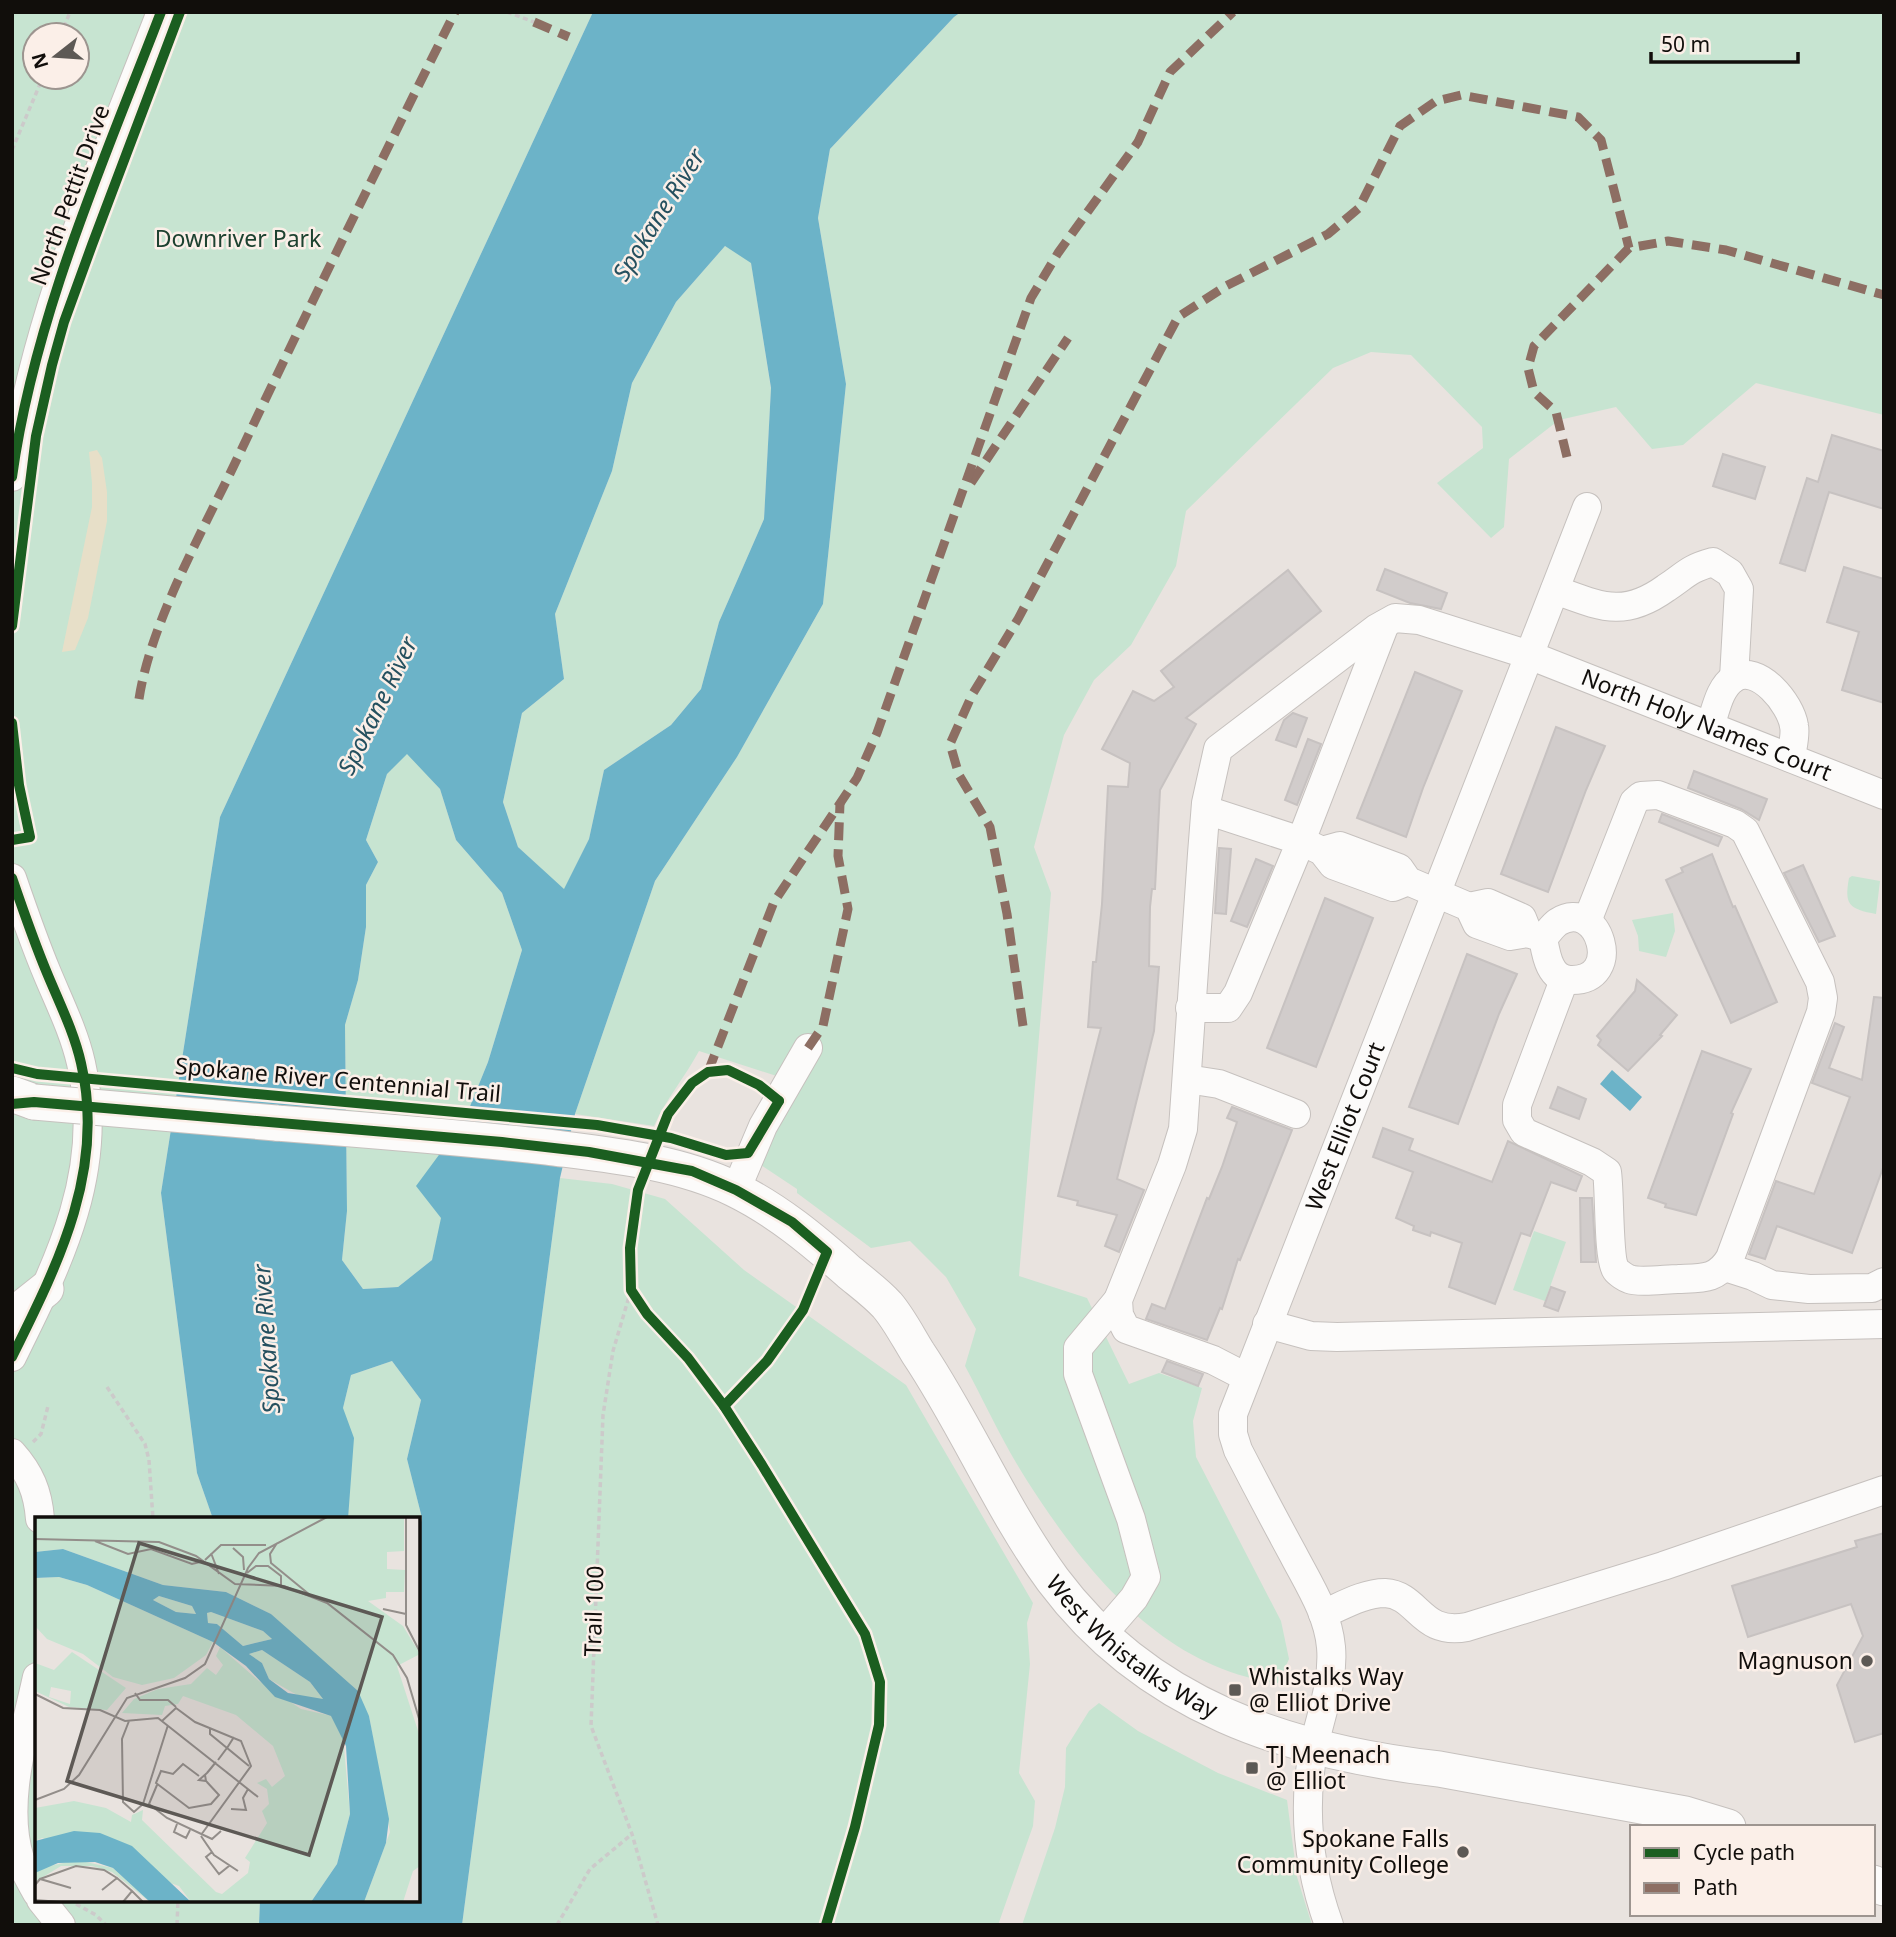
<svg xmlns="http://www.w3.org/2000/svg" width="1896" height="1937" viewBox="0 0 1896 1937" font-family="'Noto Sans',sans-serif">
	<rect width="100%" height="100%" fill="#e9e3df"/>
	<g fill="#c7e4d1" fill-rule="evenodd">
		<path d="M12,12H593L220,817L161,1193L197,1473L213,1519H37V1900H260L259,1925H12ZM35,35H77V77H35Z"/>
		<path d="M961,12H1884V415L1756,383L1683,445L1652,449L1616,407L1559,420L1509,459L1504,527L1491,538L1437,483L1483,448L1482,427L1411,355L1371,352L1333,368L1186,511L1176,566L1131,645L1094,680L1064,735L1034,847L1051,893L1019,1276L1087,1298L1129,1384L1159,1373L1202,1388L1193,1421L1196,1457L1281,1621L1289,1659L1278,1683C1163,1669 1084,1570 1026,1479C1003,1443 985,1403 965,1366L976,1329L946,1277L910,1241L871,1248L797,1193V1189L758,1163L795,1082L699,1051C685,1077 666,1099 654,1126L575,1114L655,881L737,757L823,604L846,384L818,218L830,149L954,17Z"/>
		<path d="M725,246L751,262L771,389L764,519L719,622L701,689L671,725L604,770L589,839L564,890L518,847L503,802L522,713L564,679L555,614L612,471L632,383L676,302Z"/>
		<path d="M407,753L440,789L456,840L502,893L522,950L488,1062L464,1121L432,1260L398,1287L363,1289L342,1260L347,1211L345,1025L358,980L366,927V885L378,862L366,840L387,774Z"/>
		<path d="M1852,876L1880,881L1876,914C1849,909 1844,905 1849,878Z"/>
		<path d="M1673,913L1675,931L1666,957L1639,951L1638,936L1632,920Z"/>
		<path d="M560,1178L612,1184L665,1199L744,1270L906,1385L1033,1603L1027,1623L1030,1664L1019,1773L1035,1801L1033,1826L998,1925H462Z"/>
		<path d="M1534,1231L1566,1242L1545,1301L1513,1290Z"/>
		<path d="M392,1361L421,1400L407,1459L422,1518L418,1535V1519H348L349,1482L343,1408L351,1375Z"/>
		<path d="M1099,1703L1138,1731L1218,1773L1287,1800L1297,1877L1312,1925H1022L1055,1828L1065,1787L1066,1748L1089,1711Z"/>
	</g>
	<path fill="#e7dfc8" d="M97,450L102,458L107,492V521L88,618L75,650L62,652L92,507V483L89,452Z"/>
	<g fill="#6cb3c8" fill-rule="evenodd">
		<path d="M593,12H961L954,17L830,149L818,218L846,384L823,604L737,757L655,881L575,1114L560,1178L462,1925H259L260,1900H418V1535L422,1518L407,1459L421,1400L392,1361L351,1375L343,1408L354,1438L348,1519H213L197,1473L161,1193L220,817ZM725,246L751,263L771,388L764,519L719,622L701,689L671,725L604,770L589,839L564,889L518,847L503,802L522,713L564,679L555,614L612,471L632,383L676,302ZM407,754L440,789L456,840L502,893L522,950L488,1062L464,1121L416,1186L441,1218L432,1260L398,1287L363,1289L342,1260L347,1211L345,1025L358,980L366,927V885L378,862L366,840L387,774Z"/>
		<path d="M1612,1070L1642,1097L1630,1111L1600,1084Z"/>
	</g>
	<g fill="#d1cccb" stroke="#c7c2c1" stroke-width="2">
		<path d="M1832,435L1884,451V509L1829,492L1805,571L1780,563L1807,478L1818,482Z"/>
		<path d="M1723,454L1765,467L1755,499L1713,486Z"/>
		<path d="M1844,567L1884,579V703L1842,690L1859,632L1827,622Z"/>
		<path d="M1385,569L1447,593L1441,609L1410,603L1377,590Z"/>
		<path d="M1288,570L1321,611L1186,718L1196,724L1160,790L1155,889H1152L1150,907L1149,966L1159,967L1154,1031L1117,1179L1144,1190L1119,1252L1105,1246L1117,1215L1077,1205L1078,1201L1058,1196L1101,1028L1088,1027L1093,962H1096L1102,904L1108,786L1128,787L1130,763L1102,749L1133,691L1154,701L1174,687L1161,671Z"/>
		<path d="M1415,672L1462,691L1423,788L1406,837L1357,818Z"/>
		<path d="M1293,713L1307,718L1296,747L1276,740L1284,720Z"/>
		<path d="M1556,727L1605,746L1586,790L1548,892L1501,874Z"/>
		<path d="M1308,739L1321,744L1297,805L1285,800Z"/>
		<path d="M1694,771L1767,799L1759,820L1741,809L1688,788Z"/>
		<path d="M1662,814L1722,837L1718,846L1659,822Z"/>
		<path d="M1219,848L1231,849L1226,914L1215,913Z"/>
		<path d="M1712,854L1733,907L1735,906L1777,1002L1731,1023L1666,880L1683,872L1681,868Z"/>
		<path d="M1256,859L1273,866L1247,927L1231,921Z"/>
		<path d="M1803,865L1835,936L1819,942L1784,873Z"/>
		<path d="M1325,898L1373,918L1316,1067L1267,1048Z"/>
		<path d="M1467,954L1517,974L1499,1014L1458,1124L1409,1107Z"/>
		<path d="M1637,980L1677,1015L1660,1035L1662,1036L1628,1071L1598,1045L1601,1040L1597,1036L1635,991Z"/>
		<path d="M1874,997L1884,998V1165L1852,1253L1777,1226L1765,1259L1749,1254L1776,1181L1814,1194L1850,1097L1812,1083L1835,1023L1844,1027L1829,1068L1862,1080Z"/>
		<path d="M1702,1051L1751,1069L1731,1113L1733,1114L1696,1215L1665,1207L1666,1204L1648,1198Z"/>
		<path d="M1558,1087L1586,1099L1579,1119L1550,1108Z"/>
		<path d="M1232,1107L1292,1130L1240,1260L1238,1259L1222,1309L1220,1308L1207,1340L1146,1319L1152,1304L1165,1309L1207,1198L1209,1199L1222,1167L1237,1122L1227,1118Z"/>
		<path d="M1383,1128L1413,1139L1409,1150L1492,1182L1508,1141L1582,1176L1576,1191L1551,1182L1530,1236L1521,1233L1495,1304L1449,1287L1462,1243L1431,1232L1430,1236L1413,1230L1414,1226L1396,1218L1413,1172L1373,1157Z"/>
		<path d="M1580,1198H1592L1596,1262H1581Z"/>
		<path d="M1551,1287L1565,1292L1558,1311L1544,1306Z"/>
		<path d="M1167,1361L1203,1374L1198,1386L1162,1372Z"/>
		<path d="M1884,1533V1733L1855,1742L1837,1685L1863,1636L1851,1604L1748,1637L1732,1586L1857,1547L1855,1541Z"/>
	</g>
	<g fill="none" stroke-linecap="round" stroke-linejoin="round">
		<defs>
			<g id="minor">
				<path d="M12,477C34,317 103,163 161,12"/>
				<path d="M1555,590C1600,606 1623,619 1666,588C1687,574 1688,569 1713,562L1730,573L1739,589L1734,678"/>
				<path d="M1385,624L1301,841L1322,851L1333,865L1393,887L1408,881"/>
				<path d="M1710,726C1716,710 1719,688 1734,678C1758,663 1791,704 1794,726C1796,735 1792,748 1791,758"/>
				<path d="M1322,851L1340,846L1399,868L1408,881L1469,907L1488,903L1522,918L1528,933L1510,936L1477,924L1469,907"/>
				<path d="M12,878C23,910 34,942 47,973C59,1002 74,1032 81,1063C106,1170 58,1264 12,1357"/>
				<path d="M1528,933L1543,938C1546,954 1549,979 1570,980C1626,982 1599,896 1558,922C1552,926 1548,933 1543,938"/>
				<path d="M1564,980L1517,1105V1120L1524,1132L1592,1162L1607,1172C1610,1192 1608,1259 1616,1270C1618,1273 1626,1278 1629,1279C1640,1283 1666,1279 1678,1279C1702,1278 1717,1280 1730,1258L1821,1012L1823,998L1820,982L1745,831L1735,824L1658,795L1641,796L1634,802L1587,921"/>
				<path d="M1190,1008H1228L1238,993L1301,841L1206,810"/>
				<path d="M1187,1079L1219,1084L1296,1114"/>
				<path d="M736,1190L763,1126L808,1048"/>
				<path d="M1725,1267L1753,1276L1772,1285L1809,1289L1872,1288L1884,1282"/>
				<path d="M1267,1324L1311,1336L1337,1337L1884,1324"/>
				<path id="s1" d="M1246,1377L1213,1360L1126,1329L1119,1315L1118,1300L1172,1165L1183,1129L1202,854L1206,803L1218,749L1377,628L1395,618L1419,620L1529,655L1884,795"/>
				<path d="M12,1453C30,1473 38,1492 40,1519"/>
				<path d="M1323,1614C1342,1606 1364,1593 1385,1593C1419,1595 1420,1636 1467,1627L1663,1566L1884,1490"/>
				<path d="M1102,1635L1134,1598L1146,1577L1131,1519L1078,1374V1348L1118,1300"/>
				<path d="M37,1677C25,1733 2,1803 20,1859C24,1871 31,1882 37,1893"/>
				<path d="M41,1900L61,1925"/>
				<path id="s2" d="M1329,1925C1308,1867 1302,1807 1314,1746C1321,1714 1334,1681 1331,1647C1328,1613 1308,1583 1293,1554C1274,1519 1256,1485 1238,1450L1233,1434V1414L1587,507"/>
			</g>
			<g id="major">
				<path d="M12,1094L34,1102"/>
				<path id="s3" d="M276,1123C366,1130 457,1137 547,1147C609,1155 676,1161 734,1189C777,1210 813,1240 849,1272C861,1282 876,1293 887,1305C899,1319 908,1337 918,1353C967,1426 1001,1509 1053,1580C1147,1706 1288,1752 1439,1769L1685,1814L1728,1827"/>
				<path d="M12,1316L46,1289"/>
				<path d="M1873,1883L1884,1888"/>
			</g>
		</defs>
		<use href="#minor" stroke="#c6c1be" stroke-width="30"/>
		<use href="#major" stroke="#c6c1be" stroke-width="37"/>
		<g stroke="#cccaca" stroke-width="3.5" stroke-dasharray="5 3.5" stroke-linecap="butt">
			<path d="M507,12L534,22"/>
			<path d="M61,35L70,12"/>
			<path d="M12,150L43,77"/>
			<path d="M631,1290L613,1351L603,1415L591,1726L632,1834L658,1925"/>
			<path d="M107,1387L145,1444L149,1460L153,1519"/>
			<path d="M33,1442L41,1434L48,1406"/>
			<path d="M76,1904L96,1915L106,1925"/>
			<path d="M177,1925L178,1900"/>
			<path d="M557,1925L590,1869L632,1834"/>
		</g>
		<use href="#minor" stroke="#fcfbfa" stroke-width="28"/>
		<use href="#major" stroke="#fcfbfa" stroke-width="35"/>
		<defs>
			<path id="major-bridge" d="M34,1102L276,1123"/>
		</defs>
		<use href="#major-bridge" stroke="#c6c1be" stroke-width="37" stroke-linecap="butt"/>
		<use href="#major-bridge" stroke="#fcfbfa" stroke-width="35"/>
		<g stroke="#8d6e63" stroke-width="9" stroke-dasharray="18 9" stroke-linecap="butt">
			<path d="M534,22L569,37"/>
			<path d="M1567,457L1556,412L1534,392L1528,368L1534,346L1629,248L1668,241L1726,250L1884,295"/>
			<path d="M971,483L1068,338"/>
			<path d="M139,699C151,621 203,531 237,459C308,309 381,161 455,12"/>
			<path d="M1023,1026L1007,914L990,827L959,775L950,744L972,695L1018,619L1178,317L1226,286L1328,234L1359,208L1400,126L1436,101L1461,95L1578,117L1601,140L1629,248"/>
			<path d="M808,1048L823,1026L848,909L838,856L840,803"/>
			<path d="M708,1072L774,902L857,778L877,733L1031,298L1058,253L1138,142L1170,72L1233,12"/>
		</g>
		<defs>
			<g id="cycleway">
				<path d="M12,477C34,317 103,163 161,12"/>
				<path d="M12,626L36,436L52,365L64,322L92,245L180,12"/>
				<path d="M12,723L19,785L30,837L12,840"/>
				<path d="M12,878C23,910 34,942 47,973C59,1002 74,1032 81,1063C106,1170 58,1264 12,1357"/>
				<path d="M12,1068L37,1074L597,1125L671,1138L726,1155L748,1153L779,1101"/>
				<path d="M779,1101L759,1085L728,1070L708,1072L692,1083L668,1114L638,1190L630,1248L631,1290L647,1314L688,1358L724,1406L762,1465L865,1634L880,1682L879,1725L855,1827L826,1925"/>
				<path d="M12,1104L34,1102L502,1142L589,1152L692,1171L736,1190L792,1222L827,1252L803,1310L767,1361L724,1406"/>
			</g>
		</defs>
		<use href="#cycleway" stroke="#fbefe8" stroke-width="15"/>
		<use href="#cycleway" stroke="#1b5e20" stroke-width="10"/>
	</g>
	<g fill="#5d5955" stroke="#fbefe8" stroke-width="2.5">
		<circle cx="1867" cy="1661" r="7"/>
		<rect x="1228" y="1683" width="14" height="14" rx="3.5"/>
		<rect x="1245" y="1761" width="14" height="14" rx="3.5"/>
		<circle cx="1463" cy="1852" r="7"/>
	</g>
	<g text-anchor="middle" stroke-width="5" stroke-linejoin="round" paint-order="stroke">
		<g font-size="23" fill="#110e0b" stroke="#fbefe8">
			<text transform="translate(70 195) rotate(-70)" y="8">North Pettit Drive</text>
			<text dy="8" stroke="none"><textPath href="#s1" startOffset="1276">North Holy Names Court</textPath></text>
			<text transform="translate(338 1080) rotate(5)" y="8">Spokane River Centennial Trail</text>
			<text dy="8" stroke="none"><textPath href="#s2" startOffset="847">West Elliot Court</textPath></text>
			<text transform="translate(594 1611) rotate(-88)" y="8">Trail 100</text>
			<text dy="8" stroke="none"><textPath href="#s3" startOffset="1083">West Whistalks Way</textPath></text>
		</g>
		<g font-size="23" fill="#1d4230" stroke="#fbefe8">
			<text x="238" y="247">Downriver Park</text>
		</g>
		<g font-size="23" fill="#110e0b" stroke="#fbefe8" text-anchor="end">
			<text x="1853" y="1669">Magnuson</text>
			<text x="1249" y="1685" text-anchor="start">Whistalks Way<tspan x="1249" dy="26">@ Elliot Drive</tspan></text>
			<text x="1266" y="1763" text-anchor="start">TJ Meenach<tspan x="1266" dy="26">@ Elliot</tspan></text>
			<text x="1449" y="1847">Spokane Falls<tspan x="1449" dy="26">Community College</tspan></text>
		</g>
		<g font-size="24" font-style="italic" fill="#25505f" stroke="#fbefe8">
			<text transform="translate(659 215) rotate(-58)" y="8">Spokane River</text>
			<text transform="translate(378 706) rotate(-64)" y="8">Spokane River</text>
			<text transform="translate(267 1339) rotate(-94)" y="8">Spokane River</text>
		</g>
	</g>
	<g transform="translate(35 1517)">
		<rect width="385" height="385" fill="#e9e3df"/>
		<path d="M0,0H369V34L352,35V52L370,53L369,75H351V81L333,84L368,109L385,137L362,149L385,220V349L378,354L368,385H329L355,315L334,199L236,97L191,75L128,68L28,32L0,35ZM24,60L52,68L178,125L171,138L139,161L107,168L78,160L48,137L12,122L0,109V61ZM124,79L157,89L161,97L141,95L118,83ZM176,95L228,114L237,122L208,129L182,107L173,106L172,96ZM185,130L224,164L266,192L297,199L308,219L315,297L302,347L276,385H156L144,369L7,321L0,324V291L39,284L71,291L96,305L97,298L108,293L107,303L181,375L187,377L213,356L215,345L210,341L232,306L227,294L234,287L232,272L222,266L231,262L237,270L250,259L238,229L201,198L148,179L143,187L130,189L127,198L87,196L99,182L123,172L156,167L172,151L181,158L188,148L181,139ZM227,133L275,165L288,182H269L234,162L227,146L214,137ZM37,135L91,171L72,193L34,190L0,174V146L19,153ZM16,170L36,174L35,187L14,180ZM42,343L78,351L115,385L77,355L57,349H26L0,365V356L10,350Z" fill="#c7e4d1" fill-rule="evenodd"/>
		<path d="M28,32L128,68L191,75L236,97L323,174L334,199L354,302L351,326L329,385H276L302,347L315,297L311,229L296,199L240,180L211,149L178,125L52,68L24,60L0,61V35ZM124,79L157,89L161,97L141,95L118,83ZM176,95L228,114L237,122L208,129L182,107L173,106L172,96ZM227,133L275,165L288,182L253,176L234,162L227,146L214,137ZM39,314L65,316L97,329L156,385H115L78,351L60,345L23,346L0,356V324Z" fill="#6cb3c8" fill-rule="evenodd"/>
		<path fill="none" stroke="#938e8a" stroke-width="2" d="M371,0V108L385,135M0,22L124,25L161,39L200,67L249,69L292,86L358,138L372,161L385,205M60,24L93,37L116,32L157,47L169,44M242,26L235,37L236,46L275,78M198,31L208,40L209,53M176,36L184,57M170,43L186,28H231M212,56L221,49H233L246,59V69M348,92L371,97M100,176L105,183H133L141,190M0,177L28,191L65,193L90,204L123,201L223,280M94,204L87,222L88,285L99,295L108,287L133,208M127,204L141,191L160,205L206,224L216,249L166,318M175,211V217L192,231L199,220M183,243L192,231L214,249M177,250L172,256L181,245M170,258L171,264L164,263L172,256M164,259L148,247L138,257L126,254L121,266L154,291L176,287L184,278L171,264M122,268L114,287L132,301L177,322L186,314M0,283L29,272L44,258L92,181L150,161L170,147L213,51L224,36L292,0M196,292L211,293L208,281L213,272M142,307L139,315L151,321L155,313M166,319L179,338L203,354M177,335L171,340L184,357L194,349M5,362L41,349L69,353L82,361M0,368L5,362L36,371M67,373L82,361L97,374M0,383L26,385M88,385L97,374L108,385"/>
		<path fill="#5d5955" fill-opacity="0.15" stroke="#5d5955" stroke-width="3.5" d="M104,26L347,100L274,338L32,264Z"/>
		<rect width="385" height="385" fill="none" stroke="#110e0b" stroke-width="3.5"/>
	</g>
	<rect width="1896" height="1937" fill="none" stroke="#110e0b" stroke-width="28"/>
	<rect x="1630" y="1825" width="245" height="91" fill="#fbefe8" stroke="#9d9590" stroke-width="2"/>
	<rect x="1644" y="1848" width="35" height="10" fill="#1b5e20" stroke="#9d9590" stroke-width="2"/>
	<text x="1693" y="1860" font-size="21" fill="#110e0b">Cycle path</text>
	<rect x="1644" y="1883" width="35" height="10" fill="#8d6e63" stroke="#9d9590" stroke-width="2"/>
	<text x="1693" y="1895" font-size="21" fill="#110e0b">Path</text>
	<g transform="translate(56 56) rotate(253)"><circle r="33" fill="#fbefe8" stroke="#9d9590" stroke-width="2"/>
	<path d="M0-5L12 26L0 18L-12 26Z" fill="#5d5955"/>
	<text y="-10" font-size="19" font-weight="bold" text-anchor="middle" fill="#110e0b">N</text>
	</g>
	<path d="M1651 52v10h147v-10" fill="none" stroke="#110e0b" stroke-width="3.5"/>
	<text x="1661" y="52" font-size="21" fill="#110e0b" stroke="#fbefe8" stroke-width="5" paint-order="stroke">50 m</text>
</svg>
